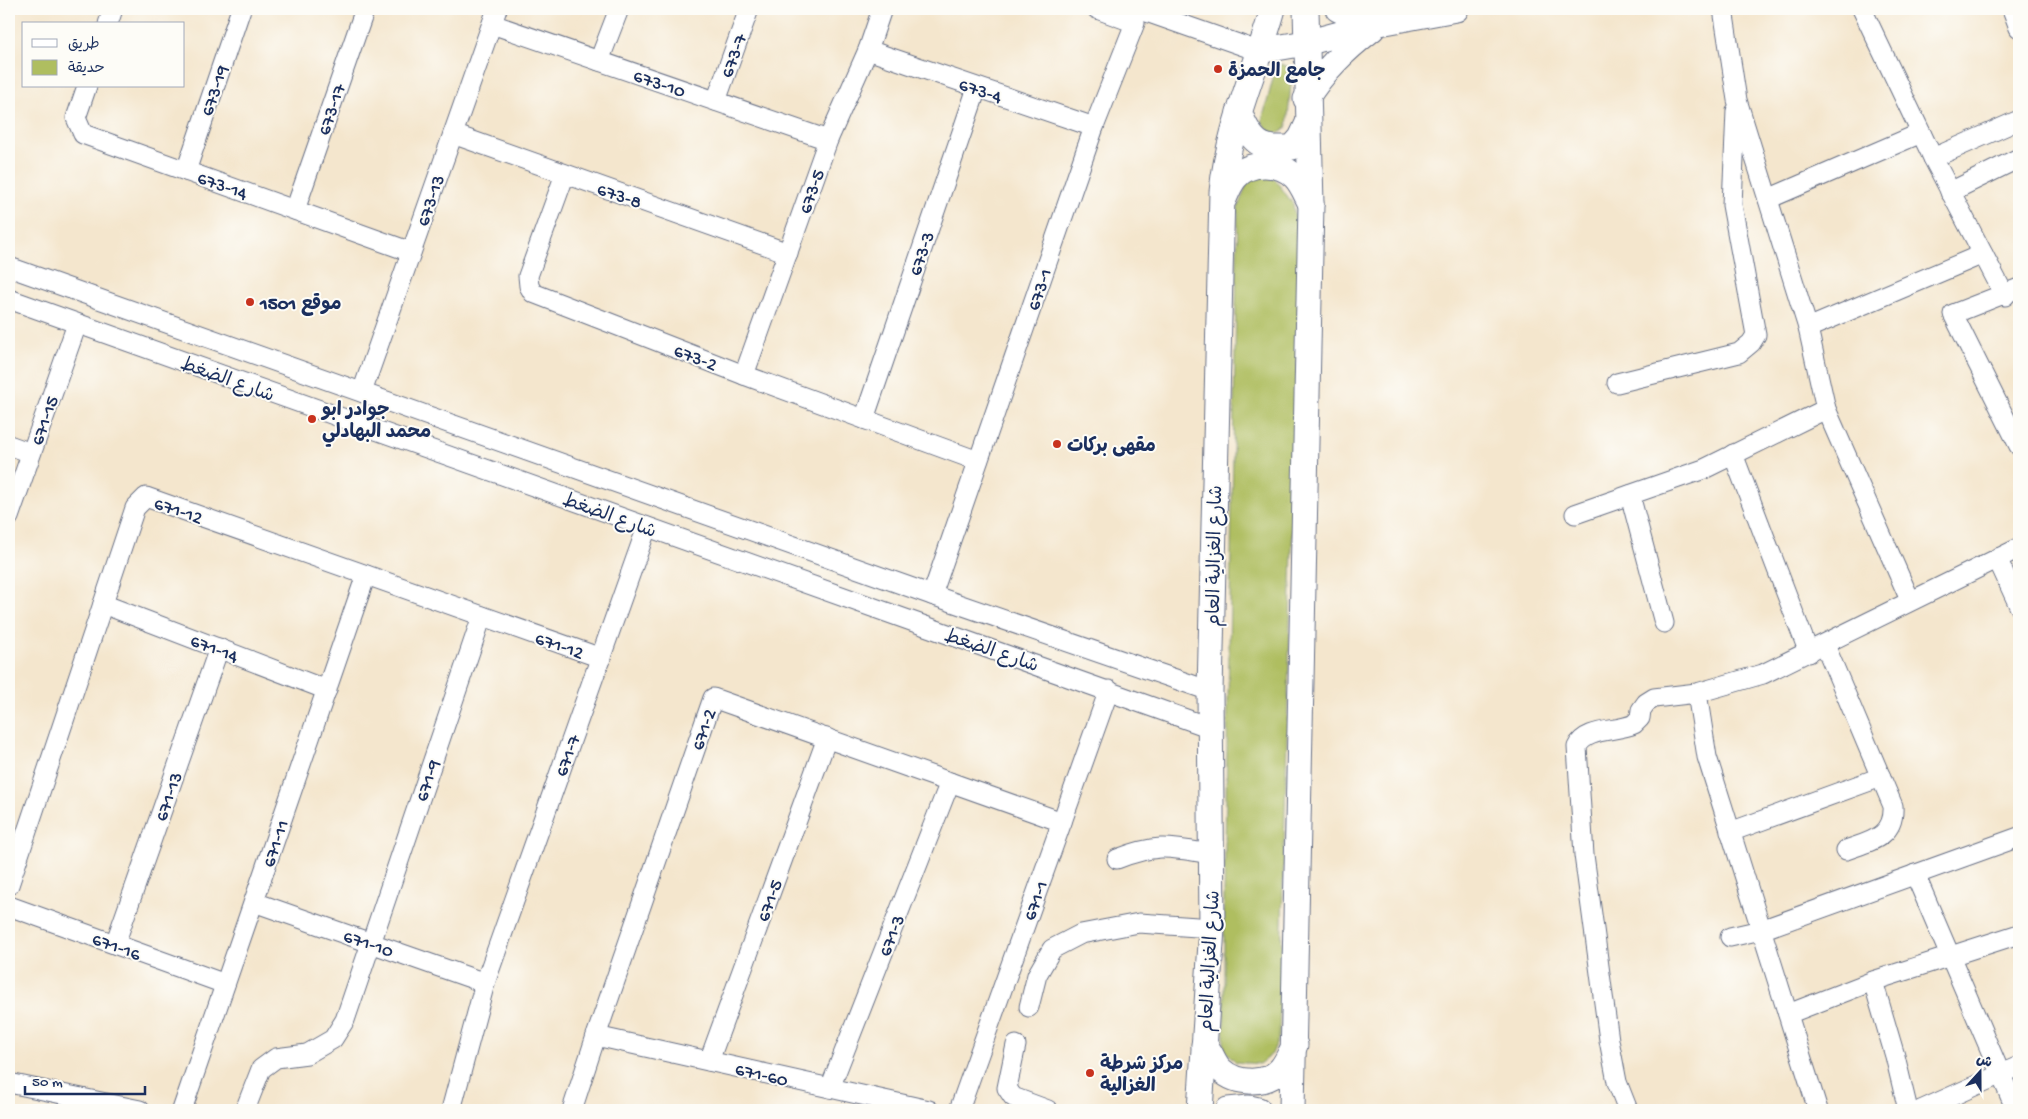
<svg xmlns="http://www.w3.org/2000/svg" width="2028" height="1119" viewBox="0 0 2028 1119" font-family="'Gochi Hand','Playpen Sans Arabic',sans-serif">
	<rect width="100%" height="100%" fill="#fdfcf7"/>
	<filter id="ink" filterUnits="userSpaceOnUse"><feTurbulence type="fractalNoise" baseFrequency=".02" numOctaves="2"/><feDisplacementMap in="SourceGraphic" scale="10" xChannelSelector="R" yChannelSelector="G"/><feConvolveMatrix kernelMatrix="1 2 1 2 8 2 1 2 1" color-interpolation-filters="sRGB"/></filter>
	<filter id="wash" filterUnits="userSpaceOnUse"><feTurbulence type="fractalNoise" baseFrequency=".0096" numOctaves="4" result="noise"/><feDisplacementMap in="SourceGraphic" scale="20" xChannelSelector="R" yChannelSelector="G"/><feGaussianBlur stdDeviation="1.12" result="paint"/><feColorMatrix in="noise" values="0 0 0 0 0 0 0 0 0 0 0 0 0 0 0 0 0 1.4 0 .05"/><feComposite in="paint" operator="in"/></filter>
	<g filter="url(#wash)">
		<rect width="100%" height="100%" fill="#f4e6cd"/>
		<g fill="#afbe60" stroke="#65765f">
			<path d="M1282,64L1290,68L1292,74L1287,127C1278,138 1267,132 1262,121L1276,67Z"/>
			<path d="M1259,175L1275,179L1293,204L1300,248L1279,1037L1272,1054L1259,1064L1236,1062L1224,1050V896L1238,207L1247,183Z"/>
		</g>
	</g>
	<g filter="url(#ink)">
		<g fill="none" stroke-linecap="round" stroke-linejoin="round">
			<defs>
				<g id="minor">
					<path d="M1723,9L1737,100L1808,328L1826,409L1910,600"/>
					<path d="M1862,9L1933,158L2005,296"/>
					<path d="M2012,9L2019,28"/>
					<path d="M1141,10L1258,51"/>
					<path d="M108,24L113,9"/>
					<path d="M492,24L828,140"/>
					<path d="M868,50L1094,127"/>
					<path d="M599,61L619,9"/>
					<path d="M87,86L76,118L83,134L411,252"/>
					<path d="M716,101L749,9"/>
					<path d="M453,134L788,253"/>
					<path d="M1933,158L2019,120"/>
					<path d="M186,171L241,9"/>
					<path d="M565,174L528,276L529,286L533,293L744,375L978,461"/>
					<path d="M1950,192L2019,158"/>
					<path d="M1768,199L1921,133"/>
					<path d="M295,210L365,9"/>
					<path d="M9,267L932,595L1210,691"/>
					<path d="M2019,288L1953,314L2019,446"/>
					<path d="M9,299L1211,728"/>
					<path d="M1808,328L1983,254"/>
					<path d="M744,375L828,140L868,50L882,9"/>
					<path d="M1617,383L1739,353L1751,343L1756,335L1732,205L1736,111"/>
					<path d="M362,392L497,9"/>
					<path d="M864,419L977,88"/>
					<path d="M9,445L31,453"/>
					<path d="M1733,454L1809,653"/>
					<path d="M1630,495L1664,623"/>
					<path d="M1575,514L1704,469L1826,409"/>
					<path d="M9,517L77,324"/>
					<path d="M1997,558L2019,606"/>
					<path d="M932,595L1094,127L1135,23L1097,9"/>
					<path d="M103,604L327,690"/>
					<path d="M1825,645L1893,806C1895,837 1871,841 1846,850"/>
					<path d="M1697,693L1707,757L1818,1110"/>
					<path d="M1730,832L1881,777"/>
					<path d="M1117,859C1157,843 1170,847 1211,854"/>
					<path d="M1915,874L2016,1110"/>
					<path d="M9,885L135,508L146,497L601,658"/>
					<path d="M254,902L485,983"/>
					<path d="M9,906L225,984"/>
					<path d="M1730,937L1761,930L2019,837"/>
					<path d="M115,944L219,648"/>
					<path d="M1873,981L1895,1056L1908,1110"/>
					<path d="M1029,1007L1037,975L1052,949L1081,934L1139,923L1212,928"/>
					<path d="M1788,1014L1873,981L2019,934"/>
					<path d="M596,1036L929,1110"/>
					<path d="M1016,1045L1007,1088L1013,1097L1048,1110"/>
					<path d="M709,1061L827,738"/>
					<path d="M9,1083L140,1110"/>
					<path d="M830,1088L950,782"/>
					<path d="M182,1110L366,575"/>
					<path d="M245,1110L261,1069L276,1058L307,1054L333,1039L345,1020L482,616"/>
					<path d="M451,1110L485,983L647,527"/>
					<path d="M572,1110L596,1036L713,698L1062,822"/>
					<path d="M959,1110L1109,690"/>
					<path d="M1628,1110L1617,1082L1609,1040L1584,855L1577,747C1585,728 1617,732 1634,724L1640,718L1641,710L1646,703L1654,698L1697,693L1763,674L2019,548"/>
					<path d="M1921,1110L2019,1066"/>
				</g>
				<g id="major">
					<path d="M1338,9L1361,20L1377,22"/>
					<path d="M1258,51L1306,43L1380,23L1456,9"/>
					<path d="M1306,99C1324,70 1345,50 1372,29"/>
					<path d="M1239,112C1251,141 1259,152 1293,147L1301,138L1308,123"/>
					<path d="M1224,199C1227,192 1230,184 1235,178C1249,161 1279,161 1295,177C1302,184 1306,195 1311,204"/>
					<path d="M1204,1045C1212,1052 1213,1063 1221,1070C1237,1085 1267,1085 1281,1069C1287,1062 1290,1053 1295,1045"/>
					<path d="M1200,1110L1212,928L1210,691L1222,192C1228,128 1256,70 1273,9"/>
					<path d="M1228,1110L1249,1108L1258,1110"/>
					<path d="M1292,1110L1311,204L1306,9"/>
				</g>
			</defs>
			<use href="#minor" stroke="#676f85" stroke-width="21"/>
			<use href="#major" stroke="#676f85" stroke-width="27"/>
			<use href="#minor" stroke="#fff" stroke-width="19"/>
			<use href="#major" stroke="#fff" stroke-width="25"/>
		</g>
	</g>
	<g fill="#c8321e" stroke="#fdfcf7" stroke-width="2">
		<circle cx="1218" cy="69" r="5"/>
		<circle cx="250" cy="302" r="5"/>
		<circle cx="312" cy="419" r="5"/>
		<circle cx="1057" cy="444" r="5"/>
		<circle cx="1090" cy="1073" r="5"/>
	</g>
	<g text-anchor="middle" stroke-width="4" stroke-linejoin="round" paint-order="stroke">
		<g font-size="19" fill="#1b2f5e" stroke="#fdfcf7">
			<text transform="translate(732 55) rotate(-70)" y="7">673-7</text>
			<text transform="translate(660 82) rotate(19)" y="7">673-10</text>
			<text transform="translate(981 89) rotate(19)" y="7">673-4</text>
			<text transform="translate(213 90) rotate(-71)" y="7">673-19</text>
			<text transform="translate(330 109) rotate(-71)" y="7">673-17</text>
			<text transform="translate(223 184) rotate(20)" y="7">673-14</text>
			<text transform="translate(810 191) rotate(-71)" y="7">673-5</text>
			<text transform="translate(620 194) rotate(19)" y="7">673-8</text>
			<text transform="translate(429 200) rotate(-71)" y="7">673-13</text>
			<text transform="translate(920 253) rotate(-71)" y="7">673-3</text>
			<text transform="translate(1038 289) rotate(-71)" y="7">673-1</text>
			<text transform="translate(696 356) rotate(21)" y="7">673-2</text>
			<text transform="translate(228 378) rotate(20)" y="7">شارع الضغط</text>
			<text transform="translate(43 420) rotate(-71)" y="7">671-15</text>
			<text transform="translate(179 509) rotate(19)" y="7">671-12</text>
			<text transform="translate(610 514) rotate(20)" y="7">شارع الضغط</text>
			<text transform="translate(1213 556) rotate(-89)" y="7">شارع الغزالية العام</text>
			<text transform="translate(560 644) rotate(19)" y="7">671-12</text>
			<text transform="translate(215 647) rotate(21)" y="7">671-14</text>
			<text transform="translate(992 649) rotate(19)" y="7">شارع الضغط</text>
			<text transform="translate(702 729) rotate(-71)" y="7">671-2</text>
			<text transform="translate(566 755) rotate(-70)" y="7">671-7</text>
			<text transform="translate(426 780) rotate(-71)" y="7">671-9</text>
			<text transform="translate(167 796) rotate(-71)" y="7">671-13</text>
			<text transform="translate(274 843) rotate(-71)" y="7">671-11</text>
			<text transform="translate(768 900) rotate(-70)" y="7">671-5</text>
			<text transform="translate(1034 900) rotate(-70)" y="7">671-1</text>
			<text transform="translate(890 935) rotate(-69)" y="7">671-3</text>
			<text transform="translate(369 942) rotate(19)" y="7">671-10</text>
			<text transform="translate(117 945) rotate(20)" y="7">671-16</text>
			<text transform="translate(1208 961) rotate(-87)" y="7">شارع الغزالية العام</text>
			<text transform="translate(762 1073) rotate(13)" y="7">671-60</text>
		</g>
		<g font-size="19" font-weight="bold" fill="#1b2f5e" stroke="#fdfcf7" text-anchor="start">
			<text x="1228" y="76">جامع الحمزة</text>
			<text x="260" y="309">موقع 1501</text>
			<text x="322" y="415">جوادر ابو<tspan x="322" dy="22">محمد البهادلي</tspan></text>
			<text x="1067" y="451">مقهى بركات</text>
			<text x="1100" y="1069">مركز شرطة<tspan x="1100" dy="22">الغزالية</tspan></text>
		</g>
	</g>
	<rect width="2028" height="1119" fill="none" stroke="#fdfcf7" stroke-width="30"/>
	<rect x="22" y="22" width="162" height="65" fill="#fdfcf7" stroke="#a3aaba"/>
	<rect x="32" y="39" width="25" height="8" fill="#ffffff" stroke="#a3aaba"/>
	<text x="68" y="48" font-size="15" fill="#1b2f5e">طريق</text>
	<rect x="32" y="60" width="25" height="15" fill="#afbe60" stroke="#a3aaba"/>
	<text x="68" y="72" font-size="15" fill="#1b2f5e">حديقة</text>
	<g transform="translate(1980 1072) rotate(21)" stroke="#fdfcf7" stroke-width="4" paint-order="stroke">
	<path d="M0-4L9 19L0 12L-9 19Z" fill="#1b2f5e"/>
	<text y="-8" font-size="14" font-weight="bold" text-anchor="middle" fill="#1b2f5e">ش</text>
	</g>
	<path d="M25 1086v8h120v-8" fill="none" stroke="#1b2f5e" stroke-width="2.5"/>
	<text x="32" y="1086" font-size="15" fill="#1b2f5e" stroke="#fdfcf7" stroke-width="4" paint-order="stroke">50 m</text>
</svg>
